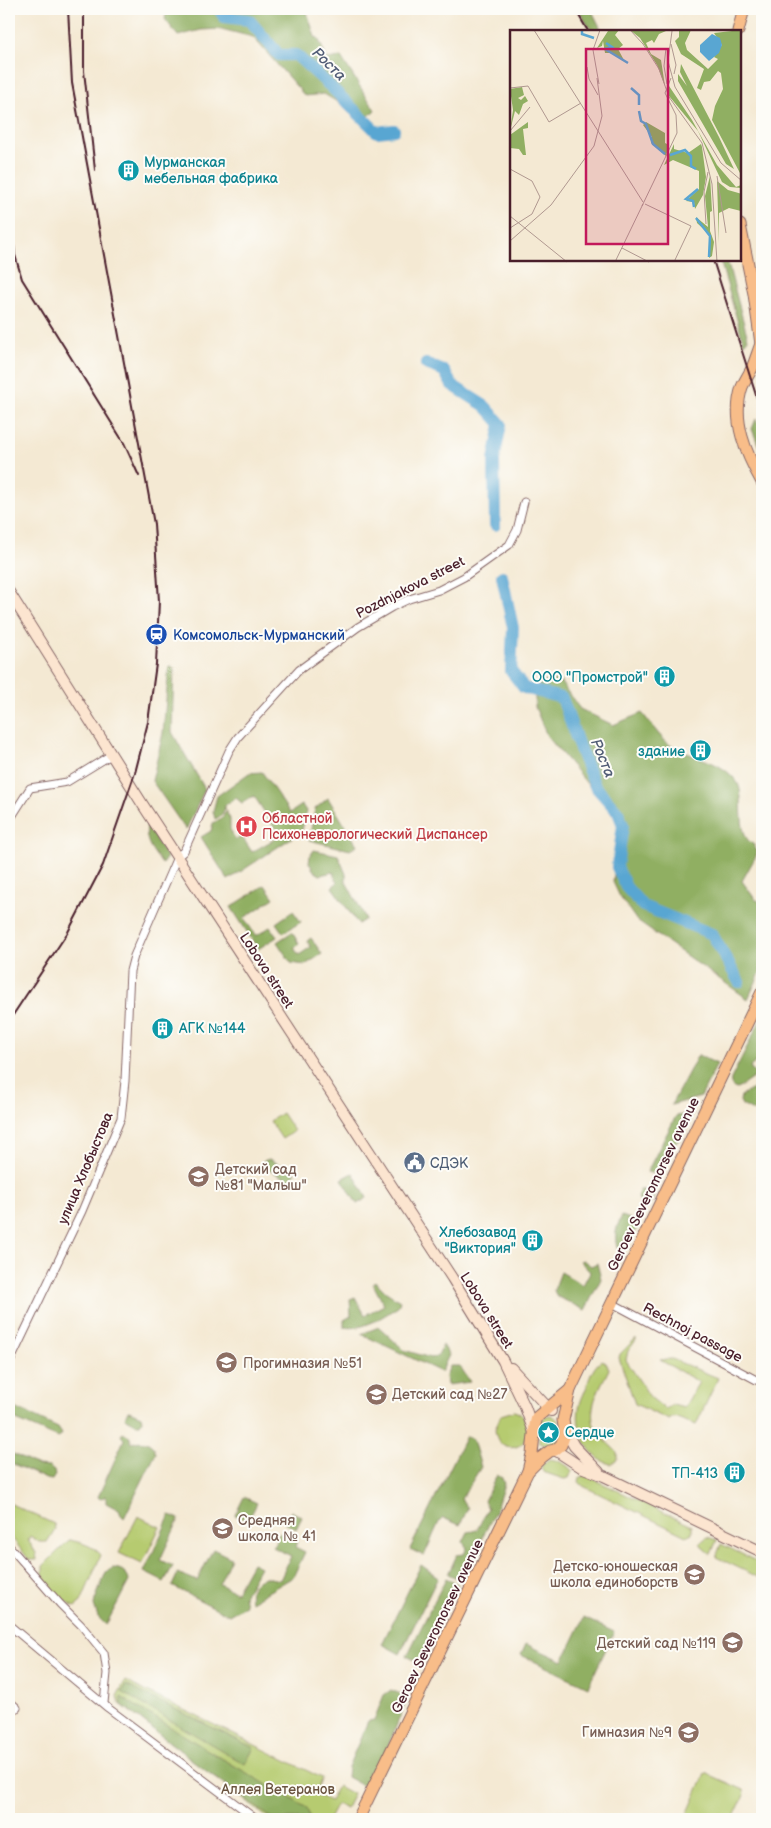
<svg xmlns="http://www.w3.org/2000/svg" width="771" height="1828" viewBox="0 0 771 1828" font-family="'Balsamiq Sans',sans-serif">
	<rect width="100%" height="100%" fill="#fdfcf7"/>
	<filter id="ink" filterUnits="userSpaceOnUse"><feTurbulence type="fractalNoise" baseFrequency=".02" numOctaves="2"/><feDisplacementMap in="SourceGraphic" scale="10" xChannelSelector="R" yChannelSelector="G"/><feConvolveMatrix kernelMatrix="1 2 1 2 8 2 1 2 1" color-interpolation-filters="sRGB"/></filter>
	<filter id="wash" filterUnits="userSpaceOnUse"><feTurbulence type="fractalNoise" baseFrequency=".0096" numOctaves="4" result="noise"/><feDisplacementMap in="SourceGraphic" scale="20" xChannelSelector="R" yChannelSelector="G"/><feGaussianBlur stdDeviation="1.12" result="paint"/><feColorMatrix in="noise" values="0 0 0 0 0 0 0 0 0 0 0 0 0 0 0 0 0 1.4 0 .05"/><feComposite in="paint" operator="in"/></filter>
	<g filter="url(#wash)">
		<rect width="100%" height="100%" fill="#f4e9d3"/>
		<g fill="#b6cb6f" stroke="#80754d">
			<path d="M282,1113L294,1131L282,1139L270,1121Z"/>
			<path d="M636,1338V1340L628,1351L626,1360L650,1397L665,1409L673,1405L684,1408L699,1382L660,1360L672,1359L718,1378L696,1425L674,1417L669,1420L635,1404L619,1358L620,1354Z"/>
			<path d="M602,1360L606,1363L609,1369C601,1386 588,1405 594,1425C598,1435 610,1445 617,1452V1459L611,1464C589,1460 575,1430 579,1409C580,1401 584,1394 587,1386C590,1376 593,1367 602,1360Z"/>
			<path d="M514,1411C520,1413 523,1415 525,1421C537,1449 497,1460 495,1429L501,1415Z"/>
			<path d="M551,1415C562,1420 560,1429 559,1440C552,1446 547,1448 539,1442V1423L545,1416Z"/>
			<path d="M550,1459C558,1460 568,1465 572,1471L569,1478L564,1479L543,1472L541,1467L545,1462Z"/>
			<path d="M585,1475L692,1526V1533L686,1536L583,1486L579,1482L580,1477Z"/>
			<path d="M9,1503L54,1524L55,1529L47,1542H39L30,1536L28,1540L36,1553L37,1560H29L9,1534Z"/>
			<path d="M138,1516L160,1527L142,1564L119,1553Z"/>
			<path d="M707,1537L717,1540L711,1554L704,1549L700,1543Z"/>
			<path d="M69,1540C80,1542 94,1546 101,1555L81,1602L75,1607C66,1605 45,1584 43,1575C43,1572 43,1569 43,1566Z"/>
			<path d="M721,1544L762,1564V1579L716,1557Z"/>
			<path d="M125,1681L322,1778L315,1794L330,1801L338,1786L353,1794L346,1808L337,1804L329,1819H269L119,1703L117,1696Z"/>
			<path d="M705,1774H708L744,1790L745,1793L733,1819H685Z"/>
		</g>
		<g fill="#90af62" stroke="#6d6746">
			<path d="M167,9H306L315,37L318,38L327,59L341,57L375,110L366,119L324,94L305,96L253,37L221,29L201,30L178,36L165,19Z"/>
			<path d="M578,9H591L602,31H592Z"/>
			<path d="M720,260H727L748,339L744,344Z"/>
			<path d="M756,419L762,430V454L752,429Z"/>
			<path d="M169,666L174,668L172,732L205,789L186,830L152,781L163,733Z"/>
			<path d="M559,680L580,709L613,725L642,713C649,721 661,739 670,745C689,757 716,759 732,776C734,778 738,783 739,786C744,800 737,837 753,844L757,852L756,856L742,881L755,899L762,903V969L748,999L637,921L620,897L613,882L621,824L547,736L535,707V695L540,682Z"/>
			<path d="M262,772L290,813L302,805L306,811L302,831L228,880L201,837L211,831L213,823L222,818L226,811L230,819V829L235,840L242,837L252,852L280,836L254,796L242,803L236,798L225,805C224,812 222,816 215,819L213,811L217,796L249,773Z"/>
			<path d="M328,798L357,845L350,850L309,840L315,809Z"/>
			<path d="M147,826L167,857L162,864C153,851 144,842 147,826Z"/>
			<path d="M314,850L338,855L346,874V882L366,919L358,924L332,887L338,882L334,876V872L320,875L314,871L309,863L310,856Z"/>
			<path d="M265,885L274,898L244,918L256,936L270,927L277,937L258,949L231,907Z"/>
			<path d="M293,911L301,922L283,933L276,923Z"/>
			<path d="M292,932L299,944L294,948L299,955L311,947L307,941L311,938L322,954L305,965L291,963L277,942Z"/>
			<path d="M762,1017V1057L750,1067L756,1076L737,1089C732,1088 730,1085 731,1079Z"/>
			<path d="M698,1055L717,1064L701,1097L671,1105Z"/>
			<path d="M762,1083V1116L742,1105L740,1101L741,1096Z"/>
			<path d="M693,1113L680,1139L670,1147L659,1175L647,1172L676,1116Z"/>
			<path d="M269,1159L296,1173L289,1180L261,1166L263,1161Z"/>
			<path d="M353,1173L367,1198L357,1204L342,1179Z"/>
			<path d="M640,1190H645L654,1197L649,1205L639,1201L638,1196Z"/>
			<path d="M622,1216L630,1219L638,1226L626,1249L617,1248C614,1235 616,1227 622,1216Z"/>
			<path d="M583,1260L591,1266L597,1263L601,1279L585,1310L556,1296L554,1290L561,1272L583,1285L590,1272L580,1261Z"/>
			<path d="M375,1281L386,1292L400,1301L398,1307C382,1317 363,1331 344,1327V1320L351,1316L350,1299L355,1297L365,1315L384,1305L373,1284Z"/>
			<path d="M379,1327L404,1350L431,1358L438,1355L443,1345L449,1355L441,1372L361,1334Z"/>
			<path d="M450,1366H460L470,1382L447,1385L446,1376Z"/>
			<path d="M9,1405L58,1428L62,1434L59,1438L56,1437L9,1417Z"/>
			<path d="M129,1411L141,1416L142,1420L140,1424H136L125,1418L127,1412Z"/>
			<path d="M123,1432L129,1436L132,1443C142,1439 153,1442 156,1453L124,1518L121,1515L119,1510L106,1503V1496L100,1499L98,1497L123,1442L124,1439L121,1436Z"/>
			<path d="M466,1436L473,1440L481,1467L461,1499L468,1508L460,1525L443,1518L439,1522L424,1556L410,1549Z"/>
			<path d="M9,1452L38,1466L49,1467L54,1471L55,1475L52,1480L46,1479L9,1462Z"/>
			<path d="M497,1475L502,1478L504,1484L495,1512L461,1580L448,1574L457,1555L464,1554L467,1548L463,1542L468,1532L477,1530L488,1508L484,1501Z"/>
			<path d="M244,1497L257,1503L248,1521L235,1515Z"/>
			<path d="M291,1511L302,1517L296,1529L285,1523Z"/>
			<path d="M170,1515L179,1519L160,1560L173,1566L164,1582L144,1572Z"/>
			<path d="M279,1533L297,1541L295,1547L305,1552L293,1577L251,1602C249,1587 252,1584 265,1577L280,1580L291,1556L273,1547Z"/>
			<path d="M213,1549L231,1558L219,1584L236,1592L252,1563L260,1567L244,1596L246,1605L229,1615L172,1586L178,1573L197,1581Z"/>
			<path d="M421,1565L438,1577L400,1654L382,1644Z"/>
			<path d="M113,1568C122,1569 127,1572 129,1581L106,1625L98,1617L94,1605L95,1600L106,1572Z"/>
			<path d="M446,1578L458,1584L420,1663L407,1656Z"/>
			<path d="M584,1618L614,1632L588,1687L521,1655L526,1644L563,1661Z"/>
			<path d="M126,1685L254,1748L245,1764L122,1692Z"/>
			<path d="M391,1690L408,1697L389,1744L367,1788L347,1777L348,1767L368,1721L374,1720L384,1695Z"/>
			<path d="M121,1697L216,1755L307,1808L310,1819H273L205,1770L121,1704Z"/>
		</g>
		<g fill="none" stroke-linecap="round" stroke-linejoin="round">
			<g stroke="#59a6d2" stroke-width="12">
				<path d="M219,9L224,17L249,20L279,55H296L329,85L377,132L394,130"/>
				<path d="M426,364L444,371L452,385L485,406L501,424L494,460L495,525"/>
				<path d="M502,576L513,628L511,671L524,688L562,698L580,749L595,786L618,812L623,825L617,867L626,887L643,906L712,934L739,982"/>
			</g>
		</g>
	</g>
	<g filter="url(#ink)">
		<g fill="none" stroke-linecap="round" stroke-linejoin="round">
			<defs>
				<g id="street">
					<path d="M9,821L30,788L67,782L111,755"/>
					<path d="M612,1303L762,1383"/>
					<path d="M9,1364L82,1211L121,1118L125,1081L130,971L134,956L177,857L184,851L229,751L238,737L299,670L358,627L392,607L409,599L439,590L464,577L509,545L517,530L524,502"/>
					<path d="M9,1546L60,1604L81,1625L104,1653L107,1673L104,1703"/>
					<path d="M9,1625L108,1708L256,1819"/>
					<path d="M9,1701L17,1708"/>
				</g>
				<g id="secondary">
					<path d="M9,592L143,805L452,1278L503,1361L525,1407L534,1432"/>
					<path d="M511,1368L551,1411"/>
					<path d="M565,1430L574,1446L599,1472"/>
					<path d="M555,1450L581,1467L604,1476L762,1552"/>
				</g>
				<g id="primary">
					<path d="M738,31L744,9"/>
					<path d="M740,225L754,294L761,344"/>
					<path d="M762,341C759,349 756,358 753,366C750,373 745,380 742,387C731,420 746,454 762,482"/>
					<path d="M528,1471L542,1457L550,1451L555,1450L561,1445L565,1434L563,1420L570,1390L762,992"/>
					<path d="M358,1819L528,1471L532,1454L535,1425L537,1417L570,1390"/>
				</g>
			</defs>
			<use href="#street" stroke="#866666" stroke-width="9"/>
			<use href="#secondary" stroke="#866666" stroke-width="12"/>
			<use href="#primary" stroke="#866666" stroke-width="13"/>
			<use href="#street" stroke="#fff" stroke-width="7"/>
			<use href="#secondary" stroke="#fce5d0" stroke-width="10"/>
			<use href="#primary" stroke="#f8bd89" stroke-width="11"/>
			<g stroke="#4a1f2b" stroke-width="2">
				<path d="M84,9V71L95,170"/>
				<path d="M575,9L588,31"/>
				<path d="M9,194L15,255L22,279L124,443L139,476"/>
				<path d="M713,260L762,414"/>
				<path d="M9,1021L68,932L103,865L135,773L148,722L156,664L159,601L154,524L72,83L68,9"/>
			</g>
		</g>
	</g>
	<defs>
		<symbol id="building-disc" viewBox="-11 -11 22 22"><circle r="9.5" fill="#0f9aa8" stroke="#fdfcf7"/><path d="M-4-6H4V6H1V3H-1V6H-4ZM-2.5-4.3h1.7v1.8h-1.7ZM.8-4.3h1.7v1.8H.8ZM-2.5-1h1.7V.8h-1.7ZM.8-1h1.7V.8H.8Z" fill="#fff"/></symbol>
		<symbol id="station-disc" viewBox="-11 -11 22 22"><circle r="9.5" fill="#1a4fb4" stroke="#fdfcf7"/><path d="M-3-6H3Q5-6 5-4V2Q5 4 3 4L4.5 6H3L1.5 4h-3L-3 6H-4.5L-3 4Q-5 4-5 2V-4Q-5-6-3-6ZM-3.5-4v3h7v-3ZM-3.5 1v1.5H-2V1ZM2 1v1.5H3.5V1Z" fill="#fff"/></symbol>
		<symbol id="hospital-disc" viewBox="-11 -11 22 22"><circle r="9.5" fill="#e0444e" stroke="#fdfcf7"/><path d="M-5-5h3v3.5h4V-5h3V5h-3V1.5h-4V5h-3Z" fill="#fff"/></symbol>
		<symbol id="civic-disc" viewBox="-11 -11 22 22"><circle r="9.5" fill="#5c6f8a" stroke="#fdfcf7"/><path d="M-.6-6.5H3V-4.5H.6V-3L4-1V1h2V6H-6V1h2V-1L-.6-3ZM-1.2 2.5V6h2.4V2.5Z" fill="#fff"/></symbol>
		<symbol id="school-disc" viewBox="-11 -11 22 22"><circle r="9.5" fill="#8d6e63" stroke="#fdfcf7"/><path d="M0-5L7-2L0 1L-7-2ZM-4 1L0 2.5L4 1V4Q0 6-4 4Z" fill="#fff"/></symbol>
		<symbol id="sight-disc" viewBox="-11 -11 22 22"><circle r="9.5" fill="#0f9aa8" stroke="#fdfcf7"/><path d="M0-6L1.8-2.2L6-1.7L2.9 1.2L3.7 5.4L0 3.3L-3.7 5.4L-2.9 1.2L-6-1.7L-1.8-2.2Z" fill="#fff"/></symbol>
	</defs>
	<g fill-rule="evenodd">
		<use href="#building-disc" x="116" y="158" width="25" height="25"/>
		<use href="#station-disc" x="144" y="622" width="25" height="25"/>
		<use href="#building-disc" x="652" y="664" width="25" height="25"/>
		<use href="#building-disc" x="688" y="738" width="25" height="25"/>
		<use href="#hospital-disc" x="234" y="814" width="25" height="25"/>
		<use href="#building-disc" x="150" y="1016" width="25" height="25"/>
		<use href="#civic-disc" x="402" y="1150" width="25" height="25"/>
		<use href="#school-disc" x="186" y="1164" width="25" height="25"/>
		<use href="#building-disc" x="520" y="1228" width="25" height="25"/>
		<use href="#school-disc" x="214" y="1350" width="25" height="25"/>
		<use href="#school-disc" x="364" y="1382" width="25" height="25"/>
		<use href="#sight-disc" x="536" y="1420" width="25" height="25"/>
		<use href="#building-disc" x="722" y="1460" width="25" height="25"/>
		<use href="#school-disc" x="210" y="1516" width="25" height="25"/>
		<use href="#school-disc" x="682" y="1562" width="25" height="25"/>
		<use href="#school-disc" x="720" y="1630" width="25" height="25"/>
		<use href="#school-disc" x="676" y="1720" width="25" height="25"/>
	</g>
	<g text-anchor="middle" stroke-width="4" stroke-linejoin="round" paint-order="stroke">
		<g font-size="14" fill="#0d838f" stroke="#fdfcf7" text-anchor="end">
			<text x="144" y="167" text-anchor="start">Мурманская<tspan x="144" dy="16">мебельная фабрика</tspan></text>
			<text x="648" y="682">ООО "Промстрой"</text>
			<text x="685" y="756">здание</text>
			<text x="179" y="1033" text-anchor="start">АГК №144</text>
			<text x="516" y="1237">Хлебозавод<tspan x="516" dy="16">"Виктория"</tspan></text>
			<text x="565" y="1437" text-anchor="start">Сердце</text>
			<text x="718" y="1478">ТП-413</text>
		</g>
		<g font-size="14" fill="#4a1f2b" stroke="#fdfcf7">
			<text transform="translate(410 587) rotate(-27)" y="5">Pozdnjakova street</text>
			<text transform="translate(267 970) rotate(57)" y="5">Lobova street</text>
			<text transform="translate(85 1168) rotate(-67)" y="5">улица Хлобыстова</text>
			<text transform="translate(653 1184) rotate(-64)" y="5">Geroev Severomorsev avenue</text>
			<text transform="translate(487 1310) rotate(58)" y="5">Lobova street</text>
			<text transform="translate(693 1332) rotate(28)" y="5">Rechnoj passage</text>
			<text transform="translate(437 1626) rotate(-64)" y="5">Geroev Severomorsev avenue</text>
		</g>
		<g font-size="14" fill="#164399" stroke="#fdfcf7" text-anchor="start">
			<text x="173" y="640">Комсомольск-Мурманский</text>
		</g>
		<g font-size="14" fill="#be3a42" stroke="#fdfcf7" text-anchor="start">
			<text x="262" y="823">Областной<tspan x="262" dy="16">Психоневрологический Диспансер</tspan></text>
		</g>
		<g font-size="14" fill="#4e5e75" stroke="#fdfcf7" text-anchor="start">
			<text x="430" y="1168">СДЭК</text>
		</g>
		<g font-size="14" fill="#785e54" stroke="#fdfcf7" text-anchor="start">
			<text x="215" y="1174">Детский сад<tspan x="215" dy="16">№81 "Малыш"</tspan></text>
			<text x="243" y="1368">Прогимназия №51</text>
			<text x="392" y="1399">Детский сад №27</text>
			<text x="238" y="1525">Средняя<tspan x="238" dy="16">школа № 41</tspan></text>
			<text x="678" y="1571" text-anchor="end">Детско-юношеская<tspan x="678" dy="16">школа единоборств</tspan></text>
			<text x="716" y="1648" text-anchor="end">Детский сад №119</text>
			<text x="672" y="1737" text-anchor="end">Гимназия №9</text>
		</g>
		<g font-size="14" fill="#6a533f" stroke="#fdfcf7">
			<text x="278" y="1794">Аллея Ветеранов</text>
		</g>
		<g font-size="15" font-style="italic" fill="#515c76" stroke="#fdfcf7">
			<text transform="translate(329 64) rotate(44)" y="5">Роста</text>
			<text transform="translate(603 758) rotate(67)" y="5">Роста</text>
		</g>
	</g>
	<g transform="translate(510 30)">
		<rect width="231" height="231" fill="#f4e9d3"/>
		<path d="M109,0L105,5L113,15L108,19L115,32L103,23H95L93,11L92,16L87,18L98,1ZM120,0L156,1L149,4L144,13L142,10L136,13L141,24L151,30L155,56L147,35L130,8ZM169,0H181L175,13L177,20L198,39L208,29L204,27L212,15L204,3L231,0V145L202,90L205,76L213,59L211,43L208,41L200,51L194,52L191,60L187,58L194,39L171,24L165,11L169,7ZM171,34L209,107L224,139L216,134L168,51V44L177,56L170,42ZM159,56L182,90L207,135L226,157L231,155V158L220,157L212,152L188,101L159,66ZM12,57L14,65L8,68L11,70L15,66L18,71L13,74L9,85L5,81L0,101L3,80L0,59ZM18,92V98L13,99L16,125H13L9,119L0,118V105ZM136,92L155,103V113L159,115L156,126L141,113L142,107L133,95ZM164,114V119L178,123L191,114L192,117L196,147L193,165L185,179L184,172L176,171L189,159V141L163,130L154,135ZM200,146L202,181L200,182V201L204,212L202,226L199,228L200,205L187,193L186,187L198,197L195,166ZM207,151L218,160L232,164L231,181L219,178L209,183V213Z" fill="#90af62"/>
		<path d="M202,4L210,8L212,15L209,23L199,31L190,22V15Z" fill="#59a6d2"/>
		<path fill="none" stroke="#59a6d2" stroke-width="2.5" d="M72,0V4L84,8M96,13L102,17L95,19L118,33M121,58L129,65V75M129,81L131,91L136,94L143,114L155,124M160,125L175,120L181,126V136L186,139M184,177L183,171L176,169L188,159M186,188L200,206L199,227"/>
		<path fill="none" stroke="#b09890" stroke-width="1" d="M24,0L133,172M120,0L133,14L149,39L159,67L192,113L202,154L207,232M162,1L158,31L165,57L211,133L232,151M161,14L166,35L164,44M156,18L154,36L157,54M77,37L79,49L88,65M89,54L83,20L90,0M0,58L18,56L39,92L71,73M0,101L20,77M0,139L22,151L30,167L22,184L0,198M207,146L216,203M135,174L181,196L164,232M132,176L167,103L166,85L155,63L161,48M0,186L57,232M196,194L194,162L198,142M0,211L41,175L84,116L92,86L87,48M112,218L139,232M105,232L133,174"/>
		<path fill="#c2185b" fill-opacity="0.15" stroke="#c2185b" stroke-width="2.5" d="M76,19H158V214H76Z"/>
		<rect width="231" height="231" fill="none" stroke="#4a1f2b" stroke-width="2.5"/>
	</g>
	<rect width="771" height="1828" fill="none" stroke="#fdfcf7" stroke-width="30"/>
</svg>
